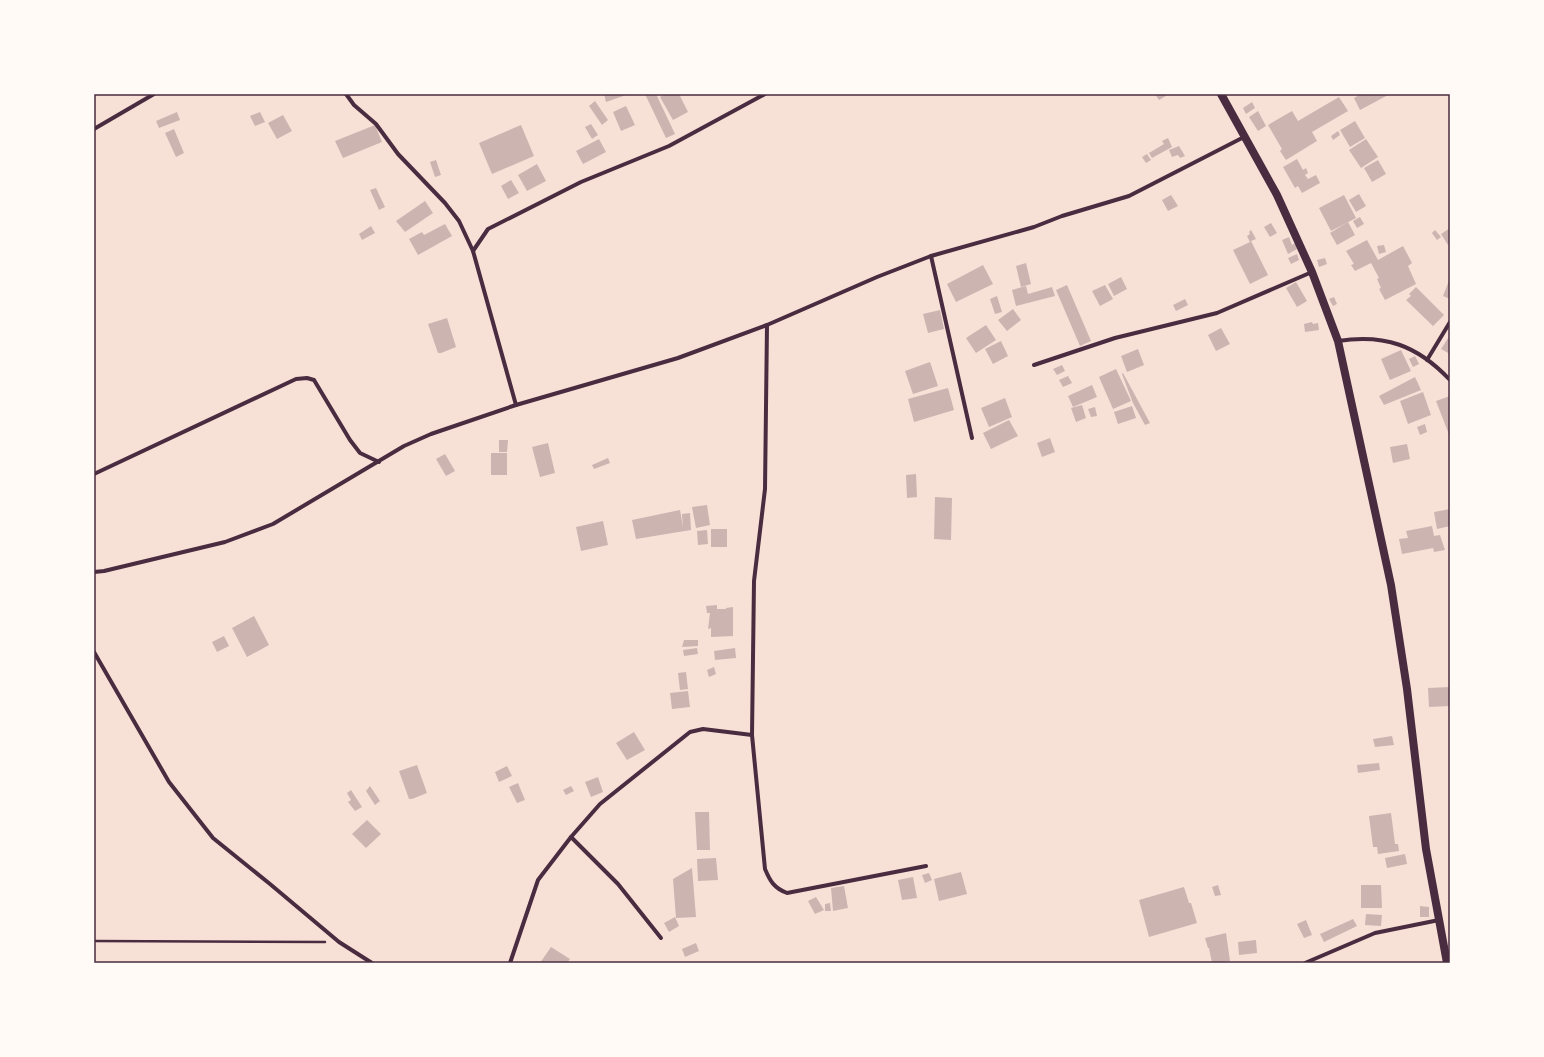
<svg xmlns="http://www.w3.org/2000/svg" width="1544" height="1057" viewBox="0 0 1544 1057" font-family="Karla,sans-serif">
	<rect width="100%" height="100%" fill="#f7e1d7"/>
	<g fill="#ccb4b1">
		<path d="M604,94H629L606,102Z"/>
		<path d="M645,94H656L675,134L666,138Z"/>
		<path d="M666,94H679L688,112L673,120L660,97Z"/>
		<path d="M1155,94H1169L1159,100Z"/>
		<path d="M1361,94H1390L1360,110L1354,98Z"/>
		<path d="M1339,97L1348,111L1312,132L1317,141L1286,160L1280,151L1282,149L1268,125L1292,111L1298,121Z"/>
		<path d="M595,101L608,120L602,125L589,106Z"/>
		<path d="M1252,102L1255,108L1246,114L1243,108Z"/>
		<path d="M626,106L635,125L621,131L613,112Z"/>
		<path d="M1258,111L1266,126L1258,131L1249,117Z"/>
		<path d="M177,112L180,120L159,128L156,121Z"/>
		<path d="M260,112L265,122L255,126L250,116Z"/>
		<path d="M283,115L292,131L277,139L268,123Z"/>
		<path d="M1355,121L1365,138L1350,147L1340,130Z"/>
		<path d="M591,124L598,135L592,139L585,127Z"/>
		<path d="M375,125L382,142L343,158L335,141Z"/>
		<path d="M521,125L534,156L492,174L479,143Z"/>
		<path d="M174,129L184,153L176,157L165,133Z"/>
		<path d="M1338,131L1340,135L1333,140L1331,136Z"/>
		<path d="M1168,138L1172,147L1152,158L1149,153L1164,144L1162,141Z"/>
		<path d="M599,139L606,152L583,164L576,151Z"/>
		<path d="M1366,139L1378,157L1361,168L1349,150Z"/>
		<path d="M1179,146L1185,156L1180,158L1178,155L1172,157L1169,150Z"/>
		<path d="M1147,154L1151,160L1146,163L1142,157Z"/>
		<path d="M1297,159L1303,170L1306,168L1308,173L1305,175L1308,179L1316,175L1320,183L1302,193L1298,186L1295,188L1283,167Z"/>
		<path d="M436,160L441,175L435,177L430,162Z"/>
		<path d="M1378,160L1386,174L1372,182L1364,168Z"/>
		<path d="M537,164L546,181L527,191L518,175Z"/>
		<path d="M511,180L519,193L508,199L501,186Z"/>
		<path d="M376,188L385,207L379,210L370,190Z"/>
		<path d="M1359,194L1366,206L1356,212L1349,200Z"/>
		<path d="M1171,195L1178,206L1168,211L1162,200Z"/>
		<path d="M1344,195L1356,218L1331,231L1319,208Z"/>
		<path d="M425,201L433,213L405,232L396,221Z"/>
		<path d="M1360,217L1364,224L1357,228L1353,221Z"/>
		<path d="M1348,222L1355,235L1337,245L1330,233Z"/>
		<path d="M1271,223L1277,233L1270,237L1264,227Z"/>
		<path d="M445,224L452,236L418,255L409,239L422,232L424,235Z"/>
		<path d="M371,226L375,233L362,240L359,234Z"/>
		<path d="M1450,228V244L1448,245L1441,234Z"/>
		<path d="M1251,230L1256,239L1251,241L1268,275L1250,284L1233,250L1250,242L1247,236L1250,234L1249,232Z"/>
		<path d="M1435,230L1441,237L1437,240L1432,233Z"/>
		<path d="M1289,237L1292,245L1295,243L1297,249L1288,254L1282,240Z"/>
		<path d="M1367,240L1378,260L1403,246L1412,263L1408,266L1416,284L1385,300L1379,289L1381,288L1377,279L1379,278L1371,263L1355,271L1351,265L1354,264L1346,251Z"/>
		<path d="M1384,245L1386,252L1379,254L1377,246Z"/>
		<path d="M1297,254L1299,260L1291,264L1288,258Z"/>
		<path d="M1325,258L1327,264L1319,267L1317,260Z"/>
		<path d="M1026,263L1031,284L1021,287L1016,266Z"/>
		<path d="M983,265L993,284L956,302L947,284Z"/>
		<path d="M1121,277L1127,289L1114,296L1108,284Z"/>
		<path d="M1450,278V299L1443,296Z"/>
		<path d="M1296,282L1307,301L1297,307L1286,288Z"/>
		<path d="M1067,285L1091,341L1080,346L1056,290Z"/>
		<path d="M1105,285L1113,299L1100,306L1092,291Z"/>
		<path d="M1026,286L1028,294L1052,287L1055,296L1016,306L1012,290Z"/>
		<path d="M1416,287L1444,315L1433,326L1406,300L1411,296L1409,294Z"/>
		<path d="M997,296L1002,312L995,314L990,299Z"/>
		<path d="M1334,297L1337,304L1333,306L1329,299Z"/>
		<path d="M1185,299L1188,305L1176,311L1173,305Z"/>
		<path d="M1013,309L1021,320L1007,331L998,320Z"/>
		<path d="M940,310L944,329L928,333L923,314Z"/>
		<path d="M447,318L456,347L441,353H438L428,324Z"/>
		<path d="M1312,322L1313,324L1318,323L1319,330L1305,332L1304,324Z"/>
		<path d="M986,325L996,340L976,353L966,338Z"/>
		<path d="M1221,328L1230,344L1216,351L1208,335Z"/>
		<path d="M1450,335V354L1441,349Z"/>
		<path d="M1001,341L1008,356L993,364L985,349Z"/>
		<path d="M1138,349L1144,365L1127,372L1121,356Z"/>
		<path d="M1401,350L1411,371L1390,380L1381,359Z"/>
		<path d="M1415,356L1419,364L1413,367L1409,359Z"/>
		<path d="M930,362L938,386L913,394L905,371Z"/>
		<path d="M1062,365L1065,371L1057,375L1053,369Z"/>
		<path d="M1116,369L1131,401L1113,409L1099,377Z"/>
		<path d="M1123,373L1150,423L1145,425L1133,403L1122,374Z"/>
		<path d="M1068,376L1072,383L1063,387L1059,380Z"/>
		<path d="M1415,377L1421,390L1384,405L1379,396Z"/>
		<path d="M1092,385L1097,397L1073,407L1068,396Z"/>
		<path d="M948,388L954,410L914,422L908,399Z"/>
		<path d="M1423,392L1431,415L1408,424L1400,401Z"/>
		<path d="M1450,396V437L1436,401Z"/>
		<path d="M1005,398L1012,417L989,427L981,408Z"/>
		<path d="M1082,405L1086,418L1076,422L1071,408Z"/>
		<path d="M1132,406L1136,418L1118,424L1114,412Z"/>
		<path d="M1095,407L1097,416L1091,417L1088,409Z"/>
		<path d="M1009,420L1018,436L991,449L983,433Z"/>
		<path d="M1425,424L1427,432L1420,435L1417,427Z"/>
		<path d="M1050,438L1055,452L1042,457L1037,443Z"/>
		<path d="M499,440H508L507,452H499Z"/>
		<path d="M548,443L555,473L540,477L532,447Z"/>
		<path d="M1407,444L1410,459L1393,463L1390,447Z"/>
		<rect x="491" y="453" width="16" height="22"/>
		<path d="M445,454L455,471L446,476L436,459Z"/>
		<path d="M608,458L610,463L594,469L592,465Z"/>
		<path d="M916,474L917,497L907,498L906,475Z"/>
		<path d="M935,497L952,498L951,540L934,539Z"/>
		<path d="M707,505L710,525L696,528L692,507Z"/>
		<path d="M1450,509V526L1437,529L1434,512Z"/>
		<path d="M680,510L683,527L682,514L690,513L691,530L636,539L632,520Z"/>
		<path d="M603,521L608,545L581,551L576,527Z"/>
		<path d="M1432,526L1434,536L1440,535L1445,550L1434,552L1433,548L1402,554L1399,539L1408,538L1406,531Z"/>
		<rect x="711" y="529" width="16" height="18"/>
		<path d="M707,530L708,544L698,545L697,531Z"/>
		<path d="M717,605V609H726V612V608L733,607V636L711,637V628L708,629L710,613H707L706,606Z"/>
		<path d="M254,616L269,645L247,657L232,628Z"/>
		<path d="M224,636L229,646L217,652L212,642Z"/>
		<path d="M684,640H698V646L682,647Z"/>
		<path d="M697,648L698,654L684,656L683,650Z"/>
		<path d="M735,648L736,658L715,660L714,651Z"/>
		<path d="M714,667L716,674L709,677L707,670Z"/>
		<path d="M686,672L688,689L680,690L678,673Z"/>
		<path d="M1450,687V706L1429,707L1428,688Z"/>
		<path d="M688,691L690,707L672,709L670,693Z"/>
		<path d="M634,732L645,750L627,760L616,743Z"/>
		<path d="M1392,736L1394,745L1375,747L1373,739Z"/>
		<path d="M1379,763L1380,770L1358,773L1357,765Z"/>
		<path d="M417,765L427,793L412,799H409L399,771Z"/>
		<path d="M507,766L512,776L499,782L495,772Z"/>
		<path d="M598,777L603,792L591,797L585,782Z"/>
		<path d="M518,783L525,800L517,803L509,787Z"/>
		<path d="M370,786L380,801L375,805L366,791Z"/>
		<path d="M571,786L574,791L566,795L563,790Z"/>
		<path d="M351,790L362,807L355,811L348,802L351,800L347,793Z"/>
		<path d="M695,812H709L710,850H697Z"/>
		<path d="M1391,813L1395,844H1398L1399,851L1378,854L1377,847H1373L1369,816Z"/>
		<path d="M367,820L381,834L366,848L352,834Z"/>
		<path d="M1405,854L1407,864L1387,868L1385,858Z"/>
		<path d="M716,858L718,880L698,881L697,859Z"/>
		<path d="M692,868L696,917L676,918L673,879Z"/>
		<path d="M961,872L967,894L939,901L934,879Z"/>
		<path d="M929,873L932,880L925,883L922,875Z"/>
		<path d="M913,877L917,898L902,900L898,880Z"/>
		<path d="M1218,885L1221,895L1215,896L1212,887Z"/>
		<path d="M1361,885H1381L1382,908H1361Z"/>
		<path d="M844,886L848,908L833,911L831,888Z"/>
		<path d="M1184,887L1189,903H1191L1197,923L1149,937L1139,900Z"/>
		<path d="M816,897L824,910L815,914L808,901Z"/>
		<path d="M830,903L831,911H825V904Z"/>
		<path d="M1420,906L1429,907V917H1420Z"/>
		<path d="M1366,914L1382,915L1381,926L1365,925Z"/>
		<path d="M675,917L679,926L669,932L664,923Z"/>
		<path d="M1353,919L1357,926L1324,942L1320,934Z"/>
		<path d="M1306,920L1312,935L1304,938L1297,924Z"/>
		<path d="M1226,933L1230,961L1212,963L1209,948H1208L1205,938Z"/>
		<path d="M1256,940L1257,953L1239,955L1238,942Z"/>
		<path d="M696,943L699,951L685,957L682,949Z"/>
		<path d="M551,947L570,959L567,963H540Z"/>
	</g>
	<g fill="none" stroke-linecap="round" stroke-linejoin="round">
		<path stroke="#4a2c40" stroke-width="2.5" d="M94,941L325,942"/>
		<g stroke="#4a2c40" stroke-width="4">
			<path d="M346,94L354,105L376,124L398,154L445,203L459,221L473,251L516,405"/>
			<path d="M94,129L154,94"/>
			<path d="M473,251L488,229L581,182L669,146L765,94"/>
			<path d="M931,256L972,438"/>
			<path d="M767,325L765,489L754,581L752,735L765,869C770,881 774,888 787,893L926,866"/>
			<path d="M1338,341C1385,334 1417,345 1450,380"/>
			<path d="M1427,360L1450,322"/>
			<path d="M1034,365L1115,338L1217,313L1312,272"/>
			<path d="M94,474L296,379L307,378L314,380L350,440L360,453L379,462"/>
			<path d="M94,572L104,571L225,542L273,524L404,446L431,434L516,405L678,358L767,325L877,277L931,256L1034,227L1062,216L1129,196L1244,137"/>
			<path d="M94,652L169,782L213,838L270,884L339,942L372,963"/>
			<path d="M571,837L618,884L661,938"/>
			<path d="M510,963L538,880L571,837L600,804L690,732L703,729L752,735"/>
			<path d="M1305,963L1375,933L1439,920"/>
		</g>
		<path stroke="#4a2c40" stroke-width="8" d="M1221,94L1277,195L1312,272L1338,341L1391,585L1407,689L1426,849L1447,963"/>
	</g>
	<rect width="1544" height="1057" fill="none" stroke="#fffaf5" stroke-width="190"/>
	<rect x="95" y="95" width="1354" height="867" fill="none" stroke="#4a2c40" stroke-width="1.5"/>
</svg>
